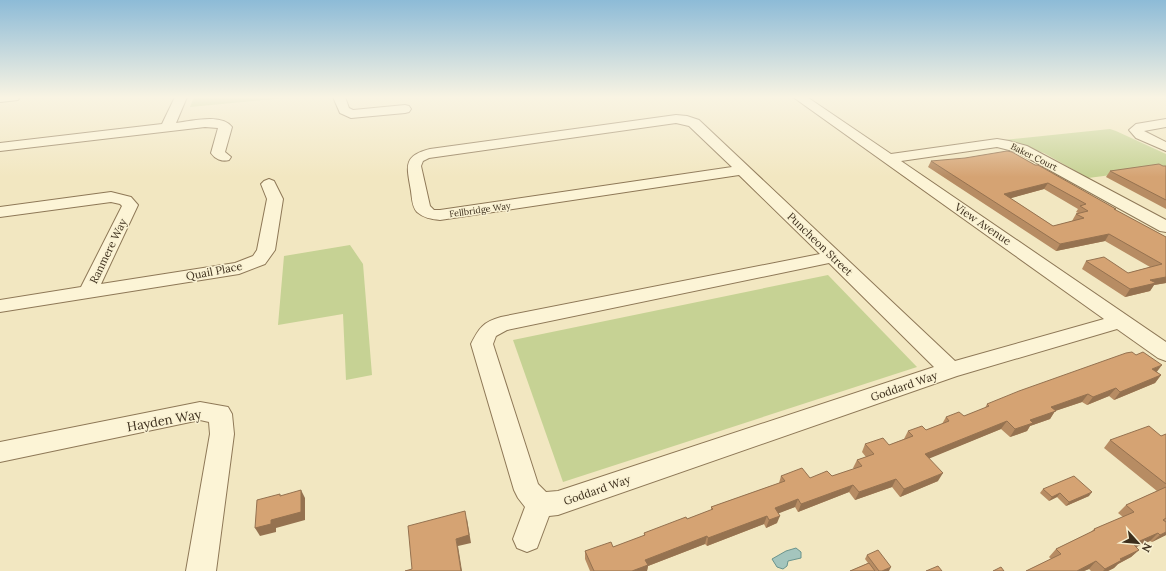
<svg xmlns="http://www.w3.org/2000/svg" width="1166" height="571" viewBox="0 0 1166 571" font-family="Lora,serif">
	<rect width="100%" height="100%" fill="#f2e7c1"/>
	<g fill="#c6d294">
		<path d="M194,97H295L190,107Z"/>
		<path d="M1110,129L1116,131L1166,154V168L1088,178L1044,153L1004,140Z"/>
		<path d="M350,245L363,264L372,375L346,380L343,314L278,325L284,256Z"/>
		<path d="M828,275L917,367L563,482L513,340Z"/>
	</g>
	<path fill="#a4c5bd" stroke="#6a948d" d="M796,548L801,552V558L788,561L787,566L783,569L777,567L772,559L786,551Z"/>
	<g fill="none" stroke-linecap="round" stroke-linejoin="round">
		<defs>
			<g id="minor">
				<path d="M0,97H20L18,100L0,102Z"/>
				<path d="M175,97H187L176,123C191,121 222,113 232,127L225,152L231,157L229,160C222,162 215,159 211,153L218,128L205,127L0,151V143L162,124Z"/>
				<path d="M333,97H345L349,108L353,110L405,105L409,106L411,109L409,112L405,113L351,118L340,113Z"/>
				<path d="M793,97H807L891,154L997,139L1009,141L1027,146L1166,220V232L1160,231L1017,152L997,147L901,161L1166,342V361L1158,358L1117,329L957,376L558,515L549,516L537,548L527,552L517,548L513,539L525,507L518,498L514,490L471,344C479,328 483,322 501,317L820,254L739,175L440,220C431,219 424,218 417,212C412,207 412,198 411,191C407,167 402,156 430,149L676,115L687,116L699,120L955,361L1104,319ZM676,123L689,126L732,167L440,210H434L430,206L421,166L423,161L429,158ZM829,263L934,367L558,491L546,492L538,484L493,344L496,336L507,330Z"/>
				<path d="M1166,119V127L1144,131L1166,142V151L1136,138L1129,130L1136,124Z"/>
				<path d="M269,179L274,181L283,199L275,250L265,264L239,274L0,312V300L81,287L122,206L120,204L111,202L0,217V207L111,192L131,197L138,205L101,284L235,263L253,256L257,250L267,199L261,184L264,181Z"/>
				<path d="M200,402L228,407L232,414L234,434L216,571H186L210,434L209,422L200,420L0,462V442Z"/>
			</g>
		</defs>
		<use href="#minor" stroke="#8e7857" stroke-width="2"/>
		<use href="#minor" fill="#fcf4d6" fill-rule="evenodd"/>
	</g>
	<g fill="#b78c63" fill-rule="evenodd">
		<path d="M931,161L1035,165L1116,209L1115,210L1166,237V283L1154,285L1150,291L1125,297L1082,269L1086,261L1128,273L1150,267L1105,241L1056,251L928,167ZM1044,189L1078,209L1076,212L1078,213L1076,214L1072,221H1073L1053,226L1010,198Z"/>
		<path d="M1163,166H1166V209L1106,177L1110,171Z"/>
		<path d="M1157,372L1161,375L1155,383L1114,400L1109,396L1087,405L1082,402L1055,411L1050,419L1030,426L1027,431L1010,437L1001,429L929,458L938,481L900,497L892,487L855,500L849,492L798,512L795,507L778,513L777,523L766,528L764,524L707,546L705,544L648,566L647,571H590L585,559V551L613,547L644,536V533L687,519L711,510V507L779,483L781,476L810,478L832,476L854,469L853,468L857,460L866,457L862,452L865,444L889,445L904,439L908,431L926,430L942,424L946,417L964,416L985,408L987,404Z"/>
		<path d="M1166,434V535L1152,542L1150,541L1136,547L1139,550L1131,557L1118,564L1114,568L1108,571H1091L1089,569L1084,571H1026L1051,559L1049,557L1056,549L1091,532L1094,529L1123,517L1118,513L1126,505L1157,491L1104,448L1110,440L1161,436Z"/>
		<path d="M1043,489L1089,496L1066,506L1057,497L1049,501L1040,493Z"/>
		<path d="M867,555L889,571H850L868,563L865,559Z"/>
	</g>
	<g fill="#957250">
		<path d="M1048,183L1044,189L1001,201L1004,194Z"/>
		<path d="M1109,234L1105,241L1056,251L1060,244Z"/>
		<path d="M1166,277V283L1154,285L1150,291L1125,297L1130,289L1150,280Z"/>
		<path d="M1162,365L1156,373L1152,369Z"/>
		<path d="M1161,375L1155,383L1114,400L1120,392Z"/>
		<path d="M1116,388L1109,396L1087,405L1093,397Z"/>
		<path d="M1088,394L1082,402L1055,411L1050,419L1030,426L1027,431L1010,437L1015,429L1051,407Z"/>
		<path d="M1007,421L1001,429L921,462L925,454Z"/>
		<path d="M943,473L938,481L900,497L904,489Z"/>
		<path d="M896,479L892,487L855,500L859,492Z"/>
		<path d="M853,485L849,492L798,512L801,504Z"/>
		<path d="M301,490L305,498V520L276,528V532L260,536L255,528L271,520Z"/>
		<path d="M1092,492L1089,496L1066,506L1069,502Z"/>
		<path d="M1060,493L1057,497L1049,501L1052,497Z"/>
		<path d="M798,499L795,507L772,516L775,508Z"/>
		<path d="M767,516L764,524L707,546L708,538Z"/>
		<path d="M780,516L777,523L766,528L769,520Z"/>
		<path d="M467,519L471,543L458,546L462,571H461L456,539Z"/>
		<path d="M1166,532V535L1152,542L1160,535Z"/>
		<path d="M1158,533L1150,541L1125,552L1133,544Z"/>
		<path d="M707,536L705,544L648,566L647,571H632L645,560Z"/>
		<path d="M1139,550L1131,557L1118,564L1114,568L1108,571H1103L1105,569L1120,559Z"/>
		<path d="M1096,561L1089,569L1084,571H1077Z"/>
		<path d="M891,567L889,571H882Z"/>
	</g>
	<g fill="#d5a373" stroke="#957250" fill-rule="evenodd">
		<path d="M1007,151L1012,152L1035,165H1038L1116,209H1114L1166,237V277L1150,280L1156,283L1130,289L1086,261L1104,257L1128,273L1162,264L1109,234L1060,244L931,161L965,158ZM1048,183L1086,204L1080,206L1088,211L1076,214L1084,218L1053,226L1004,194Z"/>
		<path d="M1159,164L1163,166H1166V200L1110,171Z"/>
		<path d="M1132,352L1136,355L1143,352L1162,365L1152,369L1161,375L1120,392L1116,388L1093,397L1088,394L1051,407L1056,411L1030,420L1033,423L1015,429L1007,421L925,454L943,473L904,489L896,479L859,492L853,485L801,504L798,499L775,508L780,516L769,520L767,516L708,538L707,536L645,560L648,565L632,571H594L585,551L611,542L613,547L645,535L644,533L686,517L687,519L713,509L711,507L785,481L781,476L802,468L810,478L827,471L832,476L862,466L857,460L874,454L865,444L883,438L889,445L913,436L908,431L922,426L926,430L949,421L946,417L959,412L964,416L989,406L987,404L1019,391L1126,353Z"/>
		<path d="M1149,426L1161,436L1166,434V484L1110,440Z"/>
		<path d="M1074,476L1092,492L1069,502L1060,493L1052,497L1043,489Z"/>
		<path d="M1166,487V518L1163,520L1166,522V532L1160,535L1158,533L1133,544L1139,550L1120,559L1122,560L1105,569L1096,561L1077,571H1026L1061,554L1056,549L1095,530L1094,529L1134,512L1126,505Z"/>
		<path d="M301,490V512L271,520V524L255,528L257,500L280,494V496Z"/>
		<path d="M465,511L469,535L456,539L461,571H405L412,569L408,526Z"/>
		<path d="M878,550L891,567L882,571H879L867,555Z"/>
		<path d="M869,563L875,571H850Z"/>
		<path d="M938,566L942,571H926Z"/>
		<path d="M1001,567L1004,571H993Z"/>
	</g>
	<linearGradient id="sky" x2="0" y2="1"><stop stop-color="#8dbbd7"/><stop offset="0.55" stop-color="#f9f4e3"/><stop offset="1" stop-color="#f9f4e3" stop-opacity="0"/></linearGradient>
	<rect width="1166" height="177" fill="url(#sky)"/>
	<g text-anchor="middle" stroke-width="3" stroke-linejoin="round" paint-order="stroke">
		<g font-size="9" fill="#3c2e1c" stroke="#f9f1d2">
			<text transform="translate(1034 157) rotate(26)" y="3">Baker Court</text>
			<text transform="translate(480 210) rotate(-8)" y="3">Fellbridge Way</text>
		</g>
		<g font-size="11" fill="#3c2e1c" stroke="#f9f1d2">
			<text transform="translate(983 224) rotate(34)" y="4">View Avenue</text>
			<text transform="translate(820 244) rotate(44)" y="4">Puncheon Street</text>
			<text transform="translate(108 251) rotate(-64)" y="4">Ranmere Way</text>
			<text transform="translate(214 271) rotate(-11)" y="4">Quail Place</text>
			<text transform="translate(904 386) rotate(-19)" y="4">Goddard Way</text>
			<text transform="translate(597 490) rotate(-19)" y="4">Goddard Way</text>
		</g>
		<g font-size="13" fill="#3c2e1c" stroke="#f9f1d2">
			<text transform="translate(164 420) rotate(-10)" y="5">Hayden Way</text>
		</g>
	</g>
	<g transform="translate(1138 543) rotate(117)" stroke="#f9f1d2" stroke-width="3" paint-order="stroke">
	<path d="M0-3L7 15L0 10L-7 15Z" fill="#3c2e1c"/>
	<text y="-6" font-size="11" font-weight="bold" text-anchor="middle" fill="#3c2e1c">N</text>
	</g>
</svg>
